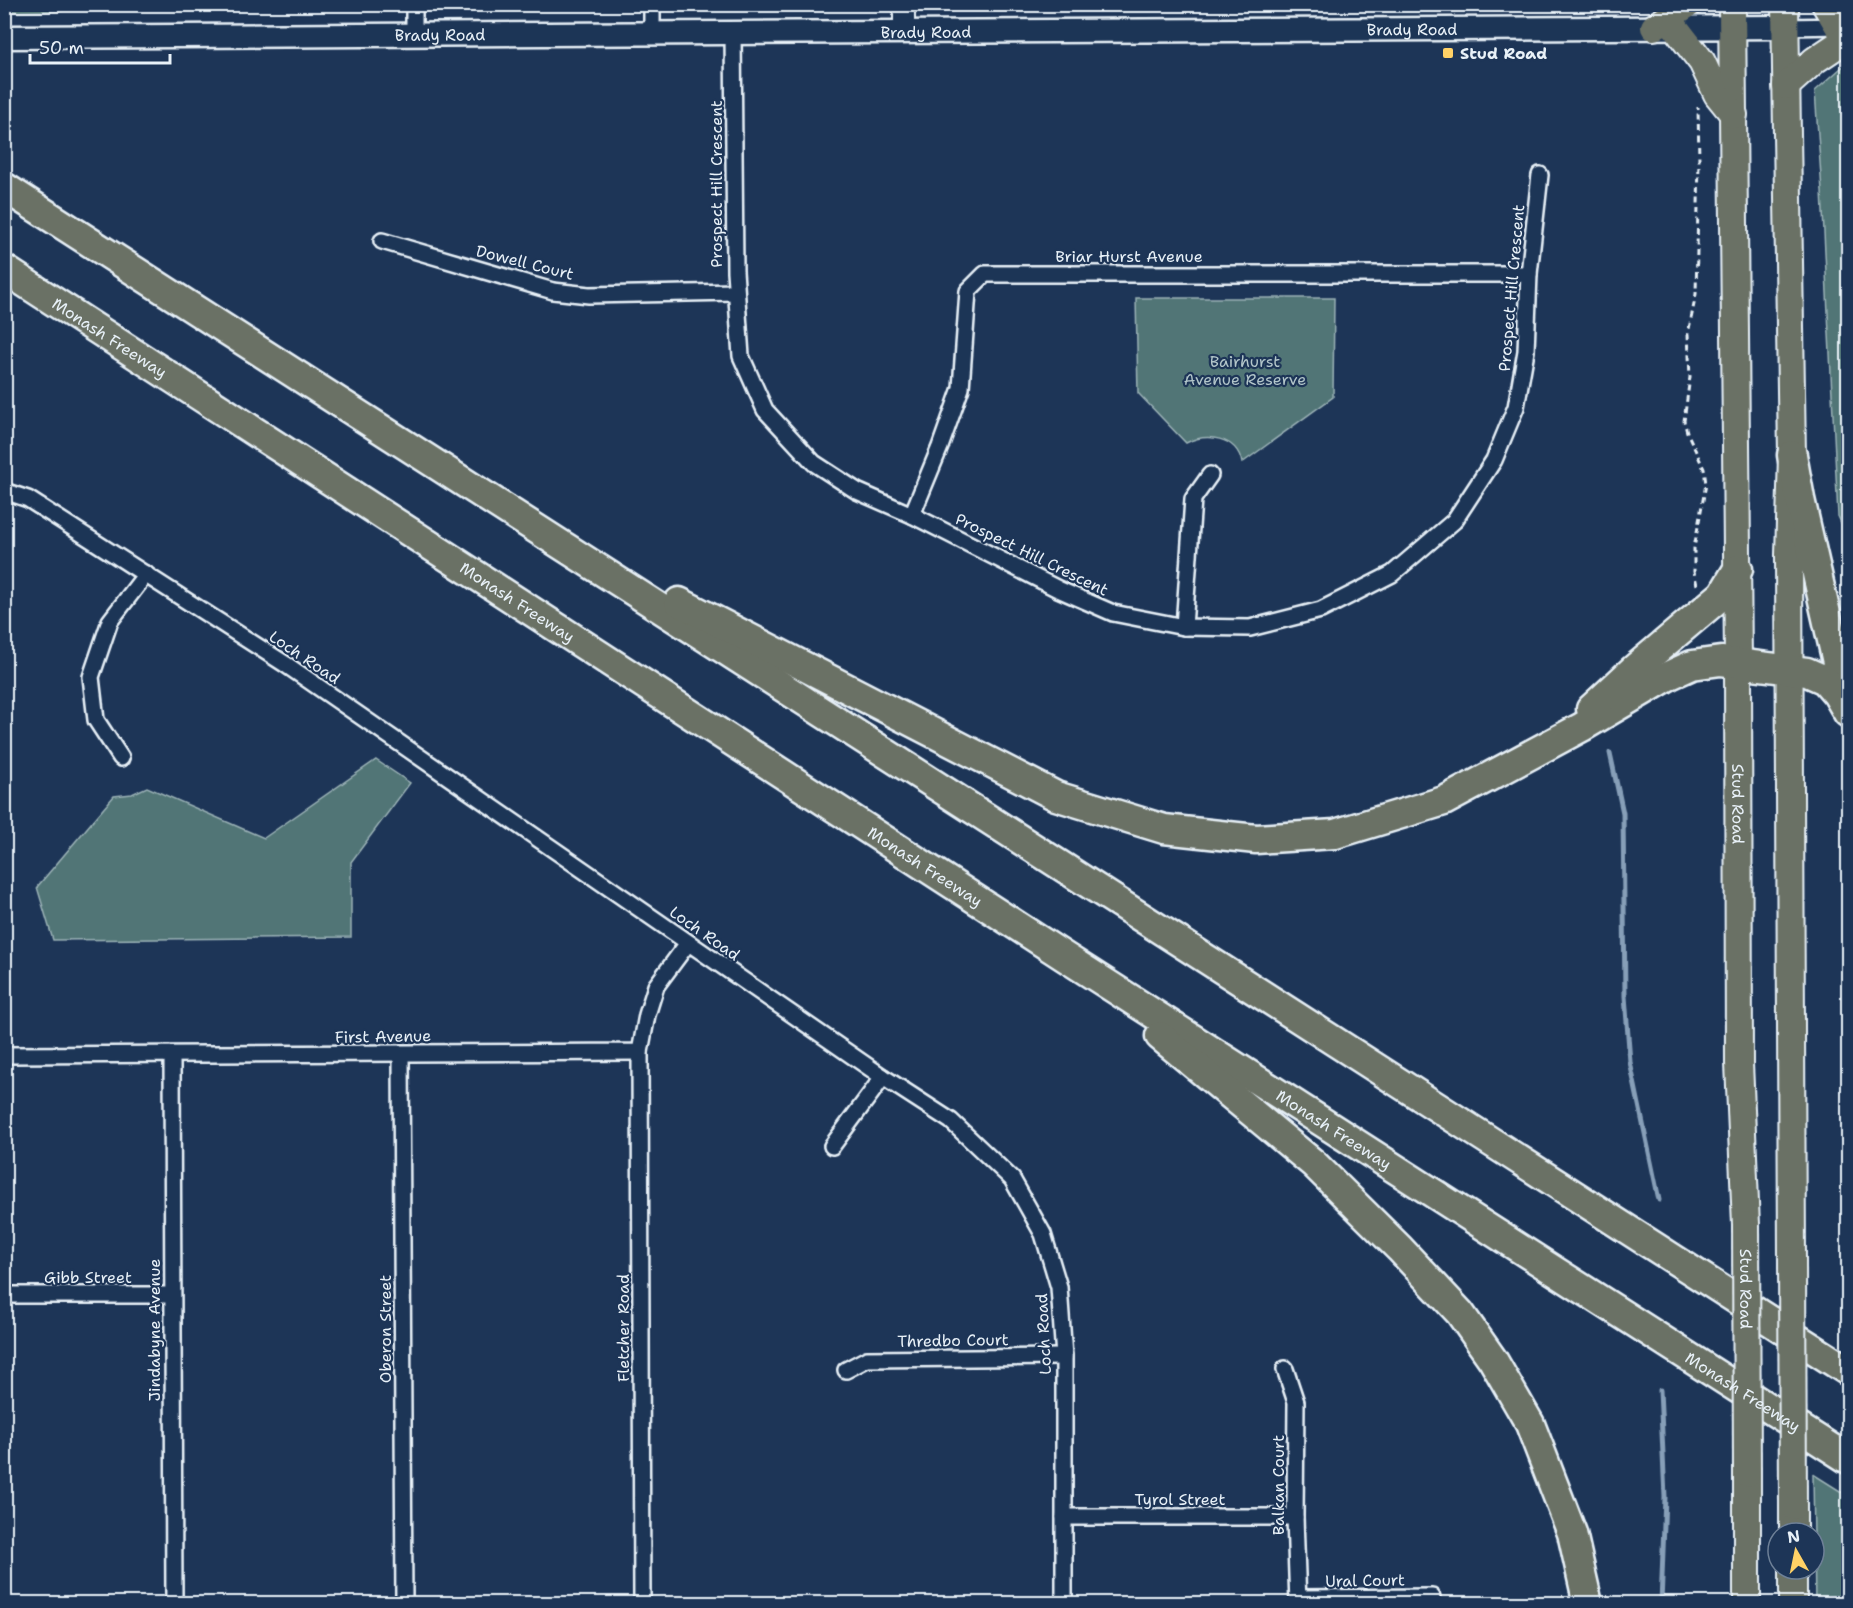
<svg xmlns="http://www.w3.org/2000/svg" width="1853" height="1608" viewBox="0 0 1853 1608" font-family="'Shantell Sans',sans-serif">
	<rect width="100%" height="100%" fill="#1d3557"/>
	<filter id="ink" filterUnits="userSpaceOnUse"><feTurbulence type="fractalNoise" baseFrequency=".0167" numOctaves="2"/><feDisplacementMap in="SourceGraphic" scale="12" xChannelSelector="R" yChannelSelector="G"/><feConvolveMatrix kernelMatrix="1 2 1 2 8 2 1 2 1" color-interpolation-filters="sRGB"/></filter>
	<g filter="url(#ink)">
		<g fill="#517576" stroke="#9cb3b7" stroke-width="1.5">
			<path d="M4,5H62V11L5,12Z"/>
			<path d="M1848,62V538L1838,516L1822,191L1815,91Z"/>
			<path d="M1136,298H1334L1333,397L1242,463C1237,436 1206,433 1186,443L1138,393Z"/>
			<path d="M376,760L410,783L351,862V937L53,940L37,887L114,796L132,794L147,787L264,838Z"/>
			<path d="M1813,1474L1848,1496V1603H1815Z"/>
		</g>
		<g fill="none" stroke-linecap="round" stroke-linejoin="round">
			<g stroke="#879fb8" stroke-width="5">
				<path d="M1610,753L1623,813L1625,996L1630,1062L1659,1200"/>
				<path d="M1660,1390L1665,1497L1661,1604"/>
			</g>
			<defs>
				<g id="minor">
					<path d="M414,4V34"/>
					<path d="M652,4V32"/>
					<path d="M1786,27L1843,26"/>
					<path d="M733,31L735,271L741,356L765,410L814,463L857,491L912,515L1058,589L1113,613L1184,627L1250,628L1321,610L1392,574L1454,521L1494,460L1516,407L1526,351L1529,274L1540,175"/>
					<path d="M382,241L553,291L589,295L736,292"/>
					<path d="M4,491L28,499L285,664L883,1077L951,1121L1012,1179L1043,1234L1059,1287L1064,1357V1604"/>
					<path d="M912,515L940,447L961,388L968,291L985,274H1529"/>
					<path d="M1184,627L1193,499L1210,475"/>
					<path d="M121,758L96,720L91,677L110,621L146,574"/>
					<path d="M640,1052L642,1604"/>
					<path d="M401,1054L404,1604"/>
					<path d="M4,1055L640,1052L647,1015L656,986L688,943"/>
					<path d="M172,1056L174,1604"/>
					<path d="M832,1146L883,1077"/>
					<path d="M4,1295H172"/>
					<path d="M1285,1369L1296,1402L1295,1517L1298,1604"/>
					<path d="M846,1370L867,1359L1064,1357"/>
					<path d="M1064,1517H1295"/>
					<path d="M1298,1598L1432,1597"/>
				</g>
				<path id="tertiary" d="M904,30V4"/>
				<g id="secondary">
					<path id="s1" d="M4,37L1786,27"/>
				</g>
				<g id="trunk">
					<path id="s2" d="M1732,4L1738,662L1739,1063L1746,1225"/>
					<path d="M1785,4L1792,455L1789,555L1792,1260"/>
					<path d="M1825,4L1838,26"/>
					<path d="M1654,27L1689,4"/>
					<path d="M1675,27L1702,62L1717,94L1734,115"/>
					<path d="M1786,86L1815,60L1848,38"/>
					<path d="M1747,1473V1604"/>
					<path d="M1793,1506V1533"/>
					<path d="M1793,1569V1604"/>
				</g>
				<g id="motorway">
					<path d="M4,187C618,584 1235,975 1848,1371"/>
					<path id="s3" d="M4,269L1065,957L1848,1459"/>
					<path d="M1792,455L1800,499L1846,702"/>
					<path d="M679,602L1056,796L1164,829L1256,839L1335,834L1444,801L1582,727L1670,675L1692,665L1721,661L1807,672L1825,680L1837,694L1848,713"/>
					<path d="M1591,709L1633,670L1723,594L1738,569"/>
					<path d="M1160,1036L1314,1164L1400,1249L1460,1313L1493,1360L1530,1424L1572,1533L1588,1604"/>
				</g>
			</defs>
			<use href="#minor" stroke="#e8f1f8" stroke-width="20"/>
			<use href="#tertiary" stroke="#e8f1f8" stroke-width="24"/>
			<use href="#secondary" stroke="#e8f1f8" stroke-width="27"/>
			<use href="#trunk" stroke="#e8f1f8" stroke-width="30"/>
			<use href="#motorway" stroke="#e8f1f8" stroke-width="33"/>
			<g stroke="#e8f1f8" stroke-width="3" stroke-dasharray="6 4.5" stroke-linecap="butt">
				<path d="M57,4L58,10"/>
				<path d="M1697,585L1694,572V548L1706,484L1704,469L1687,432L1684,421L1690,377L1688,334L1696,294L1699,161L1698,107"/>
			</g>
			<use href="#minor" stroke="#1d3557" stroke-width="15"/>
			<use href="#tertiary" stroke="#1d3557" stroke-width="20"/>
			<use href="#secondary" stroke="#1d3557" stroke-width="22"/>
			<use href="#trunk" stroke="#6b7165" stroke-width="26"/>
			<use href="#motorway" stroke="#6b7165" stroke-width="28"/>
			<defs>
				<g id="trunk-bridge">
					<path id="s4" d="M1746,1225L1747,1473"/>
					<path d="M1792,1260L1793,1506"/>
				</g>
			</defs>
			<use href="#trunk-bridge" stroke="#e8f1f8" stroke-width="30" stroke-linecap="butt"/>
			<use href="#trunk-bridge" stroke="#6b7165" stroke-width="26"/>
		</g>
	</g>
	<rect fill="#ffd166" stroke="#1d3557" stroke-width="2" x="1442" y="47" width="12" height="12" rx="3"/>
	<g text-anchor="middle" stroke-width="4.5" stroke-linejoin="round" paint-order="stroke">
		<g font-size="16" fill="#e8f1f8" stroke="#1d3557">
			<text dy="6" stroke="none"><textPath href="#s1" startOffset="1408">Brady Road</textPath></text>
			<text dy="6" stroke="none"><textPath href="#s1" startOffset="922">Brady Road</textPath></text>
			<text dy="6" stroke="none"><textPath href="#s1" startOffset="436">Brady Road</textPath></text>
			<text transform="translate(716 184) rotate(-90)" y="6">Prospect Hill Crescent</text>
			<text x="1129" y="262">Briar Hurst Avenue</text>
			<text transform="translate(525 262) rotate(14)" y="6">Dowell Court</text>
			<text transform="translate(1511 288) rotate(-85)" y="6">Prospect Hill Crescent</text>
			<text dy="6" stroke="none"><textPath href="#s3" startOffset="126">Monash Freeway</textPath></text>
			<text transform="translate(1032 554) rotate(26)" y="6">Prospect Hill Crescent</text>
			<text dy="6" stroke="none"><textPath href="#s3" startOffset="612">Monash Freeway</textPath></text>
			<text transform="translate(305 657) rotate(34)" y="6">Loch Road</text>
			<text dy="6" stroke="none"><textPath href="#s2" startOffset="800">Stud Road</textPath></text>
			<text dy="6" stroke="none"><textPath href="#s3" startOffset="1098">Monash Freeway</textPath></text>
			<text transform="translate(705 933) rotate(35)" y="6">Loch Road</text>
			<text transform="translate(383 1036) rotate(-1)" y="6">First Avenue</text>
			<text dy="6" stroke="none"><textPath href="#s3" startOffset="1584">Monash Freeway</textPath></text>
			<text x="88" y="1283">Gibb Street</text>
			<text dy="6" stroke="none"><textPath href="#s4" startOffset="64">Stud Road</textPath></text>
			<text transform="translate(623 1328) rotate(-90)" y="6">Fletcher Road</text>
			<text transform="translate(385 1329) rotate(-90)" y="6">Oberon Street</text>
			<text transform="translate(154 1330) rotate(-90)" y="6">Jindabyne Avenue</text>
			<text transform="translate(1043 1334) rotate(-93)" y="6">Loch Road</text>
			<text transform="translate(953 1340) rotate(-1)" y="6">Thredbo Court</text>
			<text dy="6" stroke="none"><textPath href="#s3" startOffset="2070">Monash Freeway</textPath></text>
			<text transform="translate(1278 1485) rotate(-90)" y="6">Balkan Court</text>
			<text x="1180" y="1505">Tyrol Street</text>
			<text transform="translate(1365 1580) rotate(-1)" y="6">Ural Court</text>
		</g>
		<g font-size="16" font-weight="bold" fill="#e8f1f8" stroke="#1d3557" text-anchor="start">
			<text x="1460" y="59">Stud Road</text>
		</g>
		<g font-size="16" fill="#b3c6ca" stroke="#1d3557">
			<text x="1245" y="367">Bairhurst<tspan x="1245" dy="18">Avenue Reserve</tspan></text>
		</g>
	</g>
	<rect width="1853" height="1608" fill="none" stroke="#1d3557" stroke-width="24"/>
	<rect x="12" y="12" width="1829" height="1584" fill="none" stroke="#e8f1f8" stroke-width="2" filter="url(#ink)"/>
	<g transform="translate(1796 1551) rotate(351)"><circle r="28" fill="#1d3557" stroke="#6e8097" stroke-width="1.5"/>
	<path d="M0-4.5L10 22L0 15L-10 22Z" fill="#ffd166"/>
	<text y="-9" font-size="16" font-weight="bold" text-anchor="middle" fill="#e8f1f8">N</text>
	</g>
	<path d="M30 54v9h140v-9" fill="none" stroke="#e8f1f8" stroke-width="3"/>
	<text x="39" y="54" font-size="18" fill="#e8f1f8" stroke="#1d3557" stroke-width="4.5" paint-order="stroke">50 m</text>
</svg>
